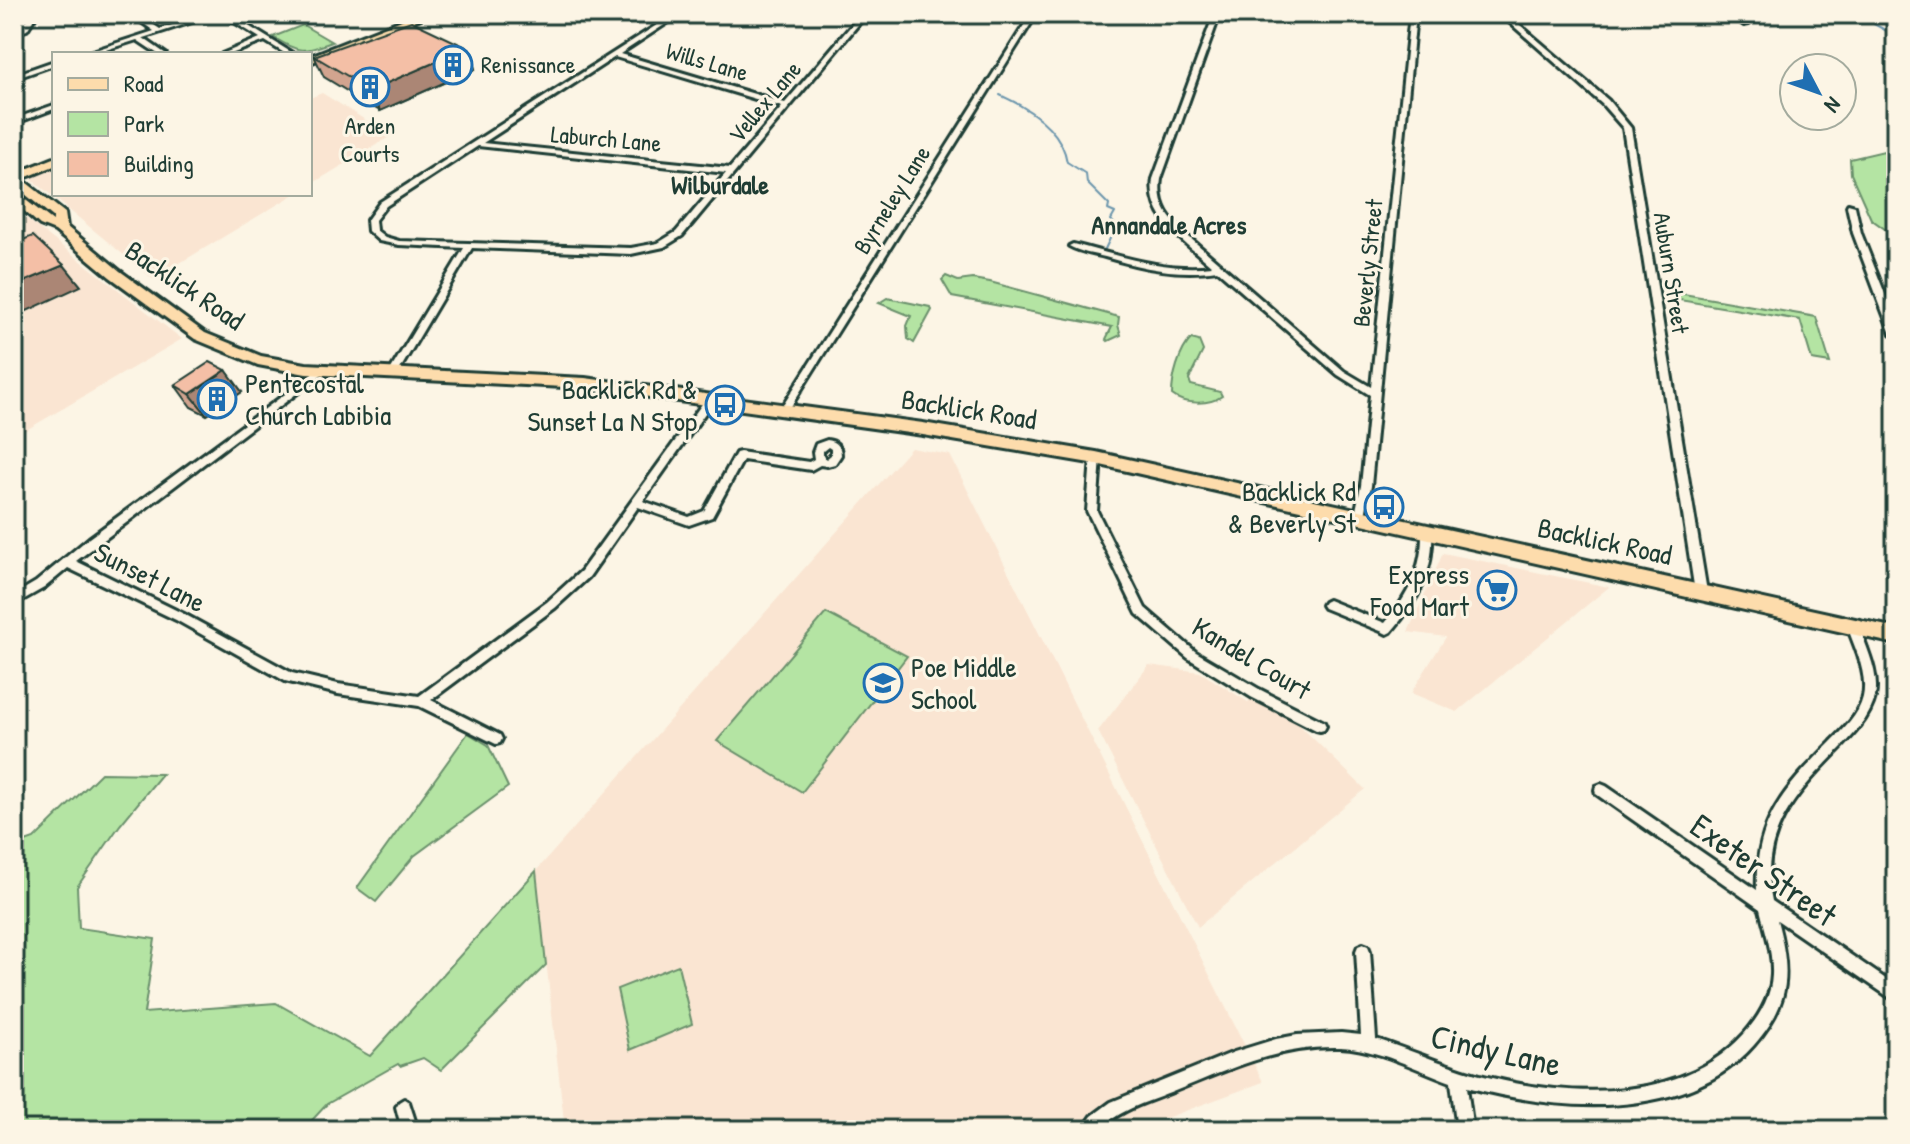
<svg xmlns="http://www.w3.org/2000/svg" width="1910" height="1144" viewBox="0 0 1910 1144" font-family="'Patrick Hand',sans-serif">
	<rect width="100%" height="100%" fill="#fcf5e5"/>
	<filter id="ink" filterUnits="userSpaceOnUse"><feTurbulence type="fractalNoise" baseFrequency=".0125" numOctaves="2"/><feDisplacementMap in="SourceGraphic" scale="16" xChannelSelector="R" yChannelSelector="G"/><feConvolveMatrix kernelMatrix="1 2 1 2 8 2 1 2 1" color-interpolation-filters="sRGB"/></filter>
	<g filter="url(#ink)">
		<g fill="#fae5d2">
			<path d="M322,93L391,136L310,185V98Z"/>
			<path d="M54,167V194H295L153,279L29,177Z"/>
			<path d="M14,209L182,339L14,437Z"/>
			<path d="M911,448L950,455L1263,1082L1134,1130H565L536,871Z"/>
			<path d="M1443,553L1609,587L1457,712L1411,693L1446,637L1408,632Z"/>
			<path d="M1149,665L1200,672L1248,702L1254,695L1292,718L1365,789L1198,927L1098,731Z"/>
		</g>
		<g fill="#b4e4a3" stroke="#6a906c" stroke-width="2">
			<path d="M303,25L332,42C302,53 300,53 273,37Z"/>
			<path d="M1888,150L1896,154V237L1871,219L1851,174L1850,159Z"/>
			<path d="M946,276L958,281L973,279L990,282L1119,317L1118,325L1121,335L1108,341L1106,339L1112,327L952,297L942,280Z"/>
			<path d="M1666,291L1816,317L1830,363L1812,360L1800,320L1667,298Z"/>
			<path d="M887,298L930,307L932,310L914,343L908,339L907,326L911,316L879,303Z"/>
			<path d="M1191,339L1199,341L1203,351L1189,379L1191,385L1220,392L1222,396C1210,405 1184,405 1172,395C1172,378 1179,351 1191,339Z"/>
			<path d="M826,613L907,656L802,792L717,741Z"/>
			<path d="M468,733L488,745L508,787L414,856L376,902L357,888Z"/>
			<path d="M101,773L162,774L120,825L77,887L79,928L155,939L144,1013L276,1003L370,1056L536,871L546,965L441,1070L423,1058L400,1066L398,1064L327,1104L303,1130H14V846L34,839Z"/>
			<path d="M678,965L692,1024L630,1050L617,989Z"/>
		</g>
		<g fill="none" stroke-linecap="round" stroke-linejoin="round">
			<g stroke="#6c96ad" stroke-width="2">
				<path d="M1874,24L1896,36"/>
				<path d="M1000,95C1029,108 1062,129 1067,162L1086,174L1087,183L1109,205L1108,210L1115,213L1111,220L1116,226L1105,249"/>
			</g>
			<defs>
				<g id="street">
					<path d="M14,14H18L27,20L31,14H37L27,30L14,34V30L23,28L25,24L14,17Z"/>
					<path d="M130,14H137L160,29L207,14H217L143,38L166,54H158L137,40L93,54H83L154,31Z"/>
					<path d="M221,14H229L294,54H286L265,41L231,54H222L260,38Z"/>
					<path d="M674,14H681L620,54L785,103L861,14H867L682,236L664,247L631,254L472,248L396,376H390L388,374L464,248L399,245L379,241L368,231L367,220L380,202ZM615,57L782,107L730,168L483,143ZM478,146L726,173L676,232L658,243L631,248L399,241L385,237L376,230L375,220L386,206Z"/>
					<path d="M1031,14H1037L788,411H782L780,409L782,407Z"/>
					<path d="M1214,14H1220L1161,179C1157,206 1170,220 1189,237L1344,371L1371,387L1410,14H1416L1371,486L1365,515L1360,519L1355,515L1361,486L1370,395L1338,375L1217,270C1178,276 1142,268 1105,257C1093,254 1079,252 1069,246L1073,244C1118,255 1164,272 1212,266C1185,242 1147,219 1153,179Z"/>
					<path d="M1500,14H1507L1608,100L1631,128L1707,592L1705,595H1697L1695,592L1623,128L1602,104Z"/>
					<path d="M1650,14H1705L1702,16H1653Z"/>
					<path d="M1729,14H1736L1749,24L1744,25Z"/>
					<path d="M54,61V65L14,79V75Z"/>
					<path d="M54,105V109L14,124V119Z"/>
					<path d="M1848,204L1855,206L1861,233L1896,322V337L1891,334L1853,233L1847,206Z"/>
					<path d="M322,367L325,368V372L76,561L184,614L292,673L338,684L419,696L547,602L581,571L707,397H713L715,399L643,501L689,517L704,511L736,453L740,452L809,462L814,459L813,452L816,444L827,440C836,441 841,446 841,455L835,464L827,466L820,465L811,470L743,460L712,517L689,525L638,507L589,577L555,608L431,700L500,735L502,739L500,743L496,744L419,706L338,694L285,681L176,620L68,568L44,588L14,605V595L36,582L89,538ZM828,447L831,449V455L826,459L823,456V451Z"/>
					<path d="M1096,454L1101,458L1097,511L1145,608L1196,652L1259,689L1324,722L1326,726L1324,730L1320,731L1316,730L1251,697L1188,658L1137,614L1087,511L1091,458Z"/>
					<path d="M1427,527L1432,531C1434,573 1418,601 1391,632L1387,634L1383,632L1324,608L1322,605L1324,602L1328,600L1385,623C1409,595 1423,568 1422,531Z"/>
					<path d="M1853,621L1857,623L1859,626C1866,647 1880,674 1875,697C1870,718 1852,737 1837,752C1795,795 1758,835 1772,901L1896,986V1002L1777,920C1791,972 1791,1003 1754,1045C1686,1123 1557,1111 1467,1087L1473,1130H1457L1451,1082C1415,1069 1379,1049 1340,1047C1280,1045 1224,1071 1170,1093C1145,1103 1118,1110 1100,1130H1082L1092,1116L1111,1102L1234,1052L1276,1039L1297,1035L1341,1033L1361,1035L1356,951L1358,946L1363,944L1368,946L1370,951L1376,1039C1415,1051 1452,1069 1492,1078C1574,1098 1684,1102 1744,1034C1759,1017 1771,998 1772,975C1773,952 1765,930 1760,909L1596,794L1595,790L1596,786L1601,784L1606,786L1757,890C1754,821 1785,788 1831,742C1843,730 1859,715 1863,697C1868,674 1855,648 1847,626L1849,623Z"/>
					<path d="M404,1099L409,1102L418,1130H402L396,1107L399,1102Z"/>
				</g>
				<g id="primary">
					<path d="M417,14H431L310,63V56Z"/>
					<path d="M54,158V166L22,179L65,213L67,227L120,271L205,333L261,356L306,364L585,378L923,423L1096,452L1896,628V644L1096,464L923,435L585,388L306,374L258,365L195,339L110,277L55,231L40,225L14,202V191L53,221V217L14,185V174Z"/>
				</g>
			</defs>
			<use href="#street" stroke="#1f3d34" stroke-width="6"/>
			<use href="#primary" stroke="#1f3d34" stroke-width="6"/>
			<use href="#street" fill="#fcf5e5" fill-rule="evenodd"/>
			<use href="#primary" fill="#fddcac" fill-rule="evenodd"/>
		</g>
		<g fill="#d2a48f" stroke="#1f3d34" stroke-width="2">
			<path d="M468,48L475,69L380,111L324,77L314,56Z"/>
			<path d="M226,370L242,392L207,415L191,407L175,385Z"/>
		</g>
		<g fill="#ab8674" stroke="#1f3d34" stroke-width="2">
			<path d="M468,48L475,69L380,111L371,90Z"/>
			<path d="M64,265L81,286L14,317V286Z"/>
			<path d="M226,370L242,392L207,415L190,394Z"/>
		</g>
		<g fill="#f4bfa6" stroke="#1f3d34" stroke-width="2">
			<path d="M411,21L468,48L371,90L314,56Z"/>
			<path d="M33,236L64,265L14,286V240L20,238L23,240Z"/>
			<path d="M210,362L226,370L190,394L175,385Z"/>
		</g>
	</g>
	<defs>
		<symbol id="building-ring" viewBox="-11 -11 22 22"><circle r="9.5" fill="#fcf5e5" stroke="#1f6fb2" stroke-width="1.5"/><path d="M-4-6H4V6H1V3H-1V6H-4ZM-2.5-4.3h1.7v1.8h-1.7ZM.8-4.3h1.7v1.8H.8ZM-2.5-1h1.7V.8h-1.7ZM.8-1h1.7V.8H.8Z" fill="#1f6fb2"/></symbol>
		<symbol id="bus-ring" viewBox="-11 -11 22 22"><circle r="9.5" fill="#fcf5e5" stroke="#1f6fb2" stroke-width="1.5"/><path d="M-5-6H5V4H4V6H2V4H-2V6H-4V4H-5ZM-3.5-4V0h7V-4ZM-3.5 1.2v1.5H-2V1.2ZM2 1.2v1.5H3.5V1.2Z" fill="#1f6fb2"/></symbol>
		<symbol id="supermarket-ring" viewBox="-11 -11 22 22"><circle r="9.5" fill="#fcf5e5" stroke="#1f6fb2" stroke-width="1.5"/><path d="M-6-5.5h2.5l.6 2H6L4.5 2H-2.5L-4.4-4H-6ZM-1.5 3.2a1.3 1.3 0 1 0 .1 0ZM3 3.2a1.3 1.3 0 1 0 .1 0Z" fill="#1f6fb2"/></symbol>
		<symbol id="school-ring" viewBox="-11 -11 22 22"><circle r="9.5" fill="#fcf5e5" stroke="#1f6fb2" stroke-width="1.5"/><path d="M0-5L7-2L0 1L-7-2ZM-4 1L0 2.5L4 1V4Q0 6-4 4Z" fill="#1f6fb2"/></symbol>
	</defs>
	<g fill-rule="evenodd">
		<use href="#building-ring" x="431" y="43" width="44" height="44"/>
		<use href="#building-ring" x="348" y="65" width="44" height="44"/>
		<use href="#building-ring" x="195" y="377" width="44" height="44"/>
		<use href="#bus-ring" x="703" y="383" width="44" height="44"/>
		<use href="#bus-ring" x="1362" y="485" width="44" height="44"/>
		<use href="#supermarket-ring" x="1475" y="568" width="44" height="44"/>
		<use href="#school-ring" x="861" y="661" width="44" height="44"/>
	</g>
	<g text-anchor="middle" stroke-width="6" stroke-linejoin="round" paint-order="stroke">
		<g font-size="24" fill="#1f3d34" stroke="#fcf5e5">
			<text transform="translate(707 62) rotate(16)" y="8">Wills Lane</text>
			<text transform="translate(765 102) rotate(-50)" y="8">Vellex Lane</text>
			<text transform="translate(606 139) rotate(5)" y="8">Laburch Lane</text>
			<text transform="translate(892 200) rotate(-58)" y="8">Byrneley Lane</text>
			<text transform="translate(1368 263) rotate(-84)" y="8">Beverly Street</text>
			<text transform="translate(1671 273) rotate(81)" y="8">Auburn Street</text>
		</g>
		<g font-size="24" fill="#1f3d34" stroke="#fcf5e5" text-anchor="start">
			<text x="481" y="73">Renissance</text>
			<text x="370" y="134" text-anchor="middle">Arden<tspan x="370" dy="28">Courts</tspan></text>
		</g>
		<g font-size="26" font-weight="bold" fill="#1f3d34" stroke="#fcf5e5">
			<text x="720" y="194">Wilburdale</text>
			<text x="1169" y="234">Annandale Acres</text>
		</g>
		<g font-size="28" fill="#1f3d34" stroke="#fcf5e5">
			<text transform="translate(185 285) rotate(34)" y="10">Backlick Road</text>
			<text transform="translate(969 409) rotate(9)" y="10">Backlick Road</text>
			<text transform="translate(1605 541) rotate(12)" y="10">Backlick Road</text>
			<text transform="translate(150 577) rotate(27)" y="10">Sunset Lane</text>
			<text transform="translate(1252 658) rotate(31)" y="10">Kandel Court</text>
		</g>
		<g font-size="28" fill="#1f3d34" stroke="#fcf5e5" text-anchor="end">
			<text x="245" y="393" text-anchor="start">Pentecostal<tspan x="245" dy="32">Church Labibia</tspan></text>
			<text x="697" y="399">Backlick Rd &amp;<tspan x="697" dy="32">Sunset La N Stop</tspan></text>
			<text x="1356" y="501">Backlick Rd<tspan x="1356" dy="32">&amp; Beverly St</tspan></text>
			<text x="1469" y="584">Express<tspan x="1469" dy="32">Food Mart</tspan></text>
			<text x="911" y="677" text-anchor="start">Poe Middle<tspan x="911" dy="32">School</tspan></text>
		</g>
		<g font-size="34" fill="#1f3d34" stroke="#fcf5e5">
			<text transform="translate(1764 870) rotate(35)" y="12">Exeter Street</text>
			<text transform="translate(1496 1050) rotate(13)" y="12">Cindy Lane</text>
		</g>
	</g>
	<rect width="1910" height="1144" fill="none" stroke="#fcf5e5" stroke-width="48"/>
	<rect x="24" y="24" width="1862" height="1096" fill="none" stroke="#1f3d34" stroke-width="3" filter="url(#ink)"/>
	<rect x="52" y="52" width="260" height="144" fill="#fcf5e5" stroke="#a4ab9e" stroke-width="2"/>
	<rect x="68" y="78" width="40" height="12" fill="#fddcac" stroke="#a4ab9e" stroke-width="2"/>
	<text x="124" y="92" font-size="24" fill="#1f3d34">Road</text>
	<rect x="68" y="112" width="40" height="24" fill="#b4e4a3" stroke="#a4ab9e" stroke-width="2"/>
	<text x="124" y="132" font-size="24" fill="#1f3d34">Park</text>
	<rect x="68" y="152" width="40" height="24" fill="#f4bfa6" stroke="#a4ab9e" stroke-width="2"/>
	<text x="124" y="172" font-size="24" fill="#1f3d34">Building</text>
	<g transform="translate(1818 92) rotate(131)"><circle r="38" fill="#fcf5e5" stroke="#a4ab9e" stroke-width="2"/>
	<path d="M0-6L14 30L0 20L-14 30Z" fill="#1f6fb2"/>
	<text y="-12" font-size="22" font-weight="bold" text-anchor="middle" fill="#1f3d34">N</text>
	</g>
</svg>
